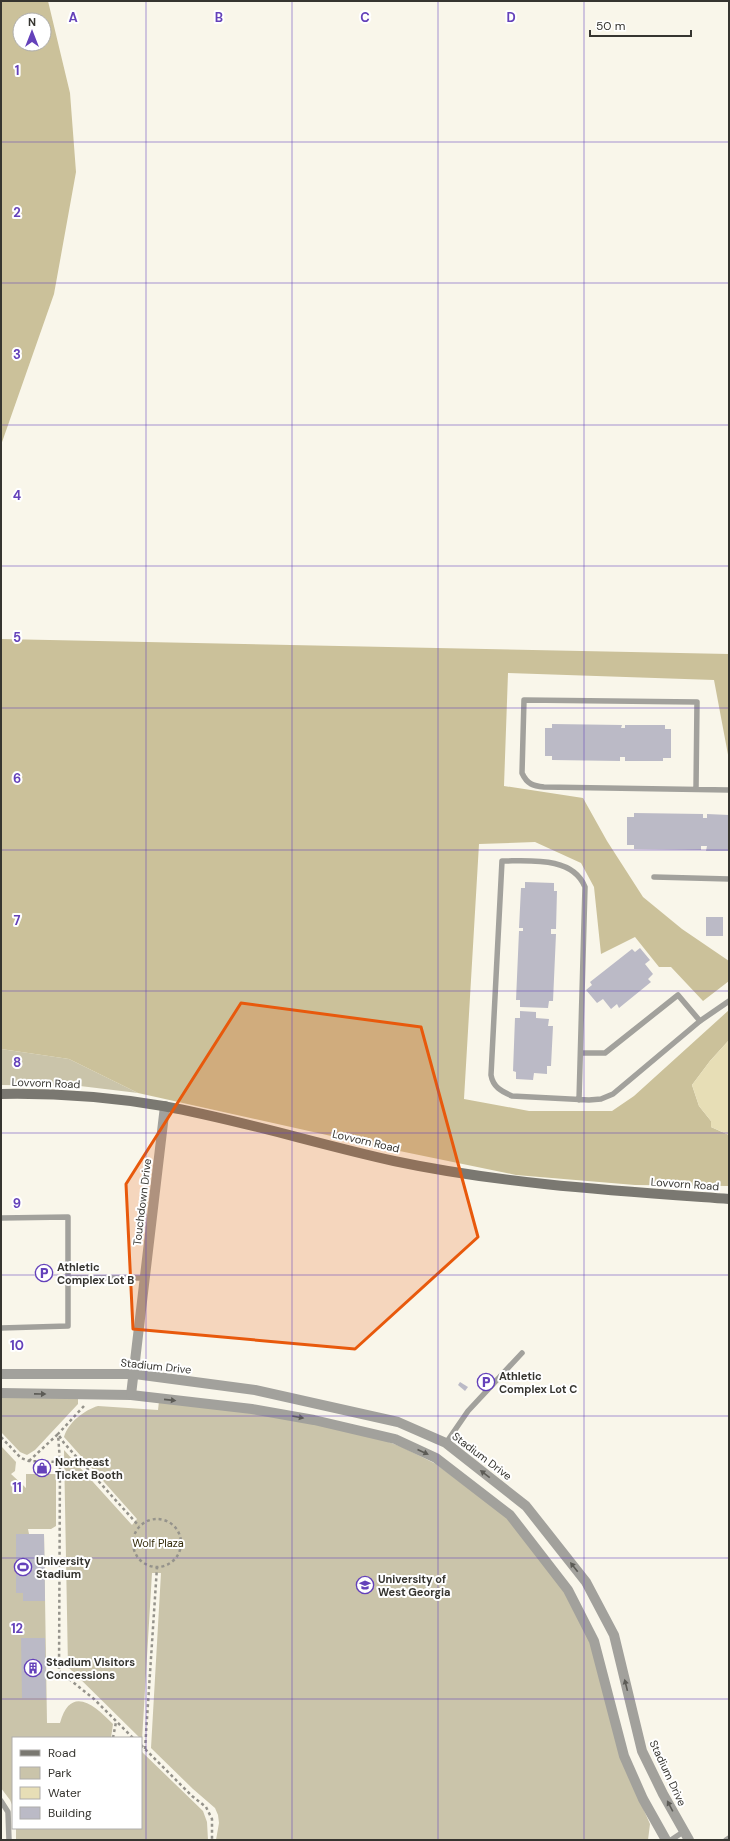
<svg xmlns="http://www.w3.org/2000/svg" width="730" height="1841" viewBox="0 0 730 1841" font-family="'DM Sans',sans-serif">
	<rect width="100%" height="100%" fill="#f9f6ea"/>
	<g fill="#cac4aa">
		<path d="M1,1049L69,1059L138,1093L80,1086L1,1085Z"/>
		<path d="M1,1396L78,1397V1404L35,1450L27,1455L20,1452L1,1432Z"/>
		<path d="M159,1401L277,1416L375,1437L402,1447L436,1464L509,1519L557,1577L593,1648L629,1776L650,1824L648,1840H216L219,1823L218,1815L215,1808L193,1789L151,1748L161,1573H152L142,1740L68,1667L64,1450L132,1525L137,1519L64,1437C68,1423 84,1410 98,1406L158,1410Z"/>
		<path d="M1,1446L16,1462L15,1471L11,1474L26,1488V1474H56V1526L51,1529H28L29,1534H44L47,1723H60C71,1684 95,1706 113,1724L111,1738H13V1807L10,1800L1,1788Z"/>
		<path d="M141,1751L203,1811L207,1822L208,1840H16V1828H141Z"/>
	</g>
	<g fill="#cbc19a" fill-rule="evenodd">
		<path d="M1,1H48L70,93L76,172L54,294L1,445ZM20,20H44V44H20Z"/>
		<path d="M1,639L729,654V760L714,680L508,673L504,786L583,798L607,841L643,897L682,929L729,961V981L703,1001L671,967H659L635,937L601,954L594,887L581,863L535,842L479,844L464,1099L529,1111H612L634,1096L729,1010V1040L710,1061L692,1085L699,1106L711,1121V1127L729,1135V1186L635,1185L516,1175L385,1148L138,1093L69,1059L1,1049Z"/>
	</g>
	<path fill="#e7deb6" d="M729,1040V1135L711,1127V1121L699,1106L692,1085L710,1061Z"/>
	<g fill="#bbbac6">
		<path d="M552,724L622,725L621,728H625V725H665V729H671V758H663V761H625V757H620V761L552,760V756H545V728H552Z"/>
		<path d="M634,813L703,814V818H707V814L729,815V851H706L707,846H701V850L634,849V845H627V817H634Z"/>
		<path d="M525,882L554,883V891H557L556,929H551V934H556L553,1001H549L548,1008L520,1007V1000H516L519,931H523V928H519L521,888H525Z"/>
		<rect x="706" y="917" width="17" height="19"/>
		<path d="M640,948L650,960L645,964L653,974L648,979L651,982L619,1008L617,1004L611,1009L603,999L597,1003L586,990L592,985L590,982L632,949L635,952Z"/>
		<path d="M520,1011L536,1012V1018L549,1019L548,1026H553L551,1066H547V1074L534,1073L533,1080L516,1079V1072L513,1071L515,1018H520Z"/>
		<path d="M460,1382L468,1387L465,1391L458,1385Z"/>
		<rect x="35" y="1464" width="14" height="7"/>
		<path d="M16,1534H44L45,1601H23V1593H16Z"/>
		<path d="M21,1638H45L46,1698H22Z"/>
	</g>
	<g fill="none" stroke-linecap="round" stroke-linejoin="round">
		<g stroke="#95938b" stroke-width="2.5" stroke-dasharray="3 3" stroke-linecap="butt">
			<path d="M84,1406L58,1434L60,1462L59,1671L94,1699L133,1738"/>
			<path d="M1,1437L21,1458L29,1461L60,1462"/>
			<path d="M29,1461L58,1434L64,1443L139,1526"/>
			<circle cx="157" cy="1543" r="24"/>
			<path d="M113,1738L116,1722"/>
			<path d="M141,1745L192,1796L206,1807L212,1819V1840"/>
			<path d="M145,1749L157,1567"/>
		</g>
		<g stroke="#a2a19c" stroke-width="5.5">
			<path d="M696,789L697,702L524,700L522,773C527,784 533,786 544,787L729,790"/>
			<path d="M654,877L729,879"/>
			<path d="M581,1053H605L678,995L700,1021"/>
			<path d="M579,1100L585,887C573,856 529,861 502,861L491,1075C493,1087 501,1091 512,1096L589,1100L601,1099L613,1094L700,1021L729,1001"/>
			<path d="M1,1218L68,1217V1326L1,1328"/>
			<path d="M68,1278H145"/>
			<path d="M446,1443L468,1411L522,1353"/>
			<path d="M1,1801L8,1812L9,1840"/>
			<path d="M671,1840L683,1832"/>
			<path d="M726,1840L729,1838"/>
		</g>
		<g stroke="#a2a19c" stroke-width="10">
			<path d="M1,1374H135L255,1390L398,1422L446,1443L526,1506L586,1582L614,1635L642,1751L663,1794L689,1840"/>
			<path d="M1,1393L131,1395L252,1409L314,1420L395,1439L436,1458L510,1515L568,1590L594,1641L624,1756L643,1799L666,1840"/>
			<path d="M131,1395L165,1106"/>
		</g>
		<path stroke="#7a7871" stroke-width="10" d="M1,1094C56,1093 109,1097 163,1106C241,1120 317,1144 394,1161C502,1184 619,1191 729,1199"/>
	</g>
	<defs><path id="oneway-solid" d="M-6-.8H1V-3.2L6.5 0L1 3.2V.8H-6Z"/></defs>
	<g fill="#5c5b56">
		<use href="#oneway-solid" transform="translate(40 1394) rotate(1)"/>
		<use href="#oneway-solid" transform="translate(170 1400) rotate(6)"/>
		<use href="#oneway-solid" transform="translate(298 1417) rotate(10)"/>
		<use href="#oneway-solid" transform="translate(423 1452) rotate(24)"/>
		<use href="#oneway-solid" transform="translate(485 1474) rotate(-142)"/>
		<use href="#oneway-solid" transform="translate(574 1567) rotate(-128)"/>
		<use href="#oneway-solid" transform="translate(626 1685) rotate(-104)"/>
		<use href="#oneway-solid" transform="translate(670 1806) rotate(-118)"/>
	</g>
	<path fill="#e8590c" fill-opacity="0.2" stroke="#e8590c" stroke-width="3" stroke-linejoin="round" d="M241,1003L421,1027L478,1237L355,1349L133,1329L126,1184Z"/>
	<path fill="none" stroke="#6441ba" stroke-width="1" stroke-opacity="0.55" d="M146,1V1840M292,1V1840M438,1V1840M584,1V1840M1,142H729M1,283H729M1,425H729M1,566H729M1,708H729M1,850H729M1,991H729M1,1133H729M1,1275H729M1,1416H729M1,1558H729M1,1699H729"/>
	<defs>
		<symbol id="parking-ring" viewBox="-11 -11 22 22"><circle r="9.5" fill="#fff" stroke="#6441ba" stroke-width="1.5"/><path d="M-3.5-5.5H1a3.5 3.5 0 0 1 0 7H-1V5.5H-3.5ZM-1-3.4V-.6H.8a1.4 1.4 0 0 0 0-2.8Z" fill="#6441ba"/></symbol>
		<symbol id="shop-ring" viewBox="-11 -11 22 22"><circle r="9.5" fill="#fff" stroke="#6441ba" stroke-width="1.5"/><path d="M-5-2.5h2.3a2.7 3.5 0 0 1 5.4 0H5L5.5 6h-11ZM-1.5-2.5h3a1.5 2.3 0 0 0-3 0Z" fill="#6441ba"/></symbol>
		<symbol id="stadium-ring" viewBox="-11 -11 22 22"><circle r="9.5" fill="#fff" stroke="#6441ba" stroke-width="1.5"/><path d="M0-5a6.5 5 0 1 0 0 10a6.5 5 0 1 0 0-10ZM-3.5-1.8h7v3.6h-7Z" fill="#6441ba"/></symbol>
		<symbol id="university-ring" viewBox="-11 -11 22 22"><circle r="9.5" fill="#fff" stroke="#6441ba" stroke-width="1.5"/><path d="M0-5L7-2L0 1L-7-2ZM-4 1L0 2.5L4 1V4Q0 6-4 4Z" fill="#6441ba"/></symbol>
		<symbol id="building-ring" viewBox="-11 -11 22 22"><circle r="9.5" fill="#fff" stroke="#6441ba" stroke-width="1.5"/><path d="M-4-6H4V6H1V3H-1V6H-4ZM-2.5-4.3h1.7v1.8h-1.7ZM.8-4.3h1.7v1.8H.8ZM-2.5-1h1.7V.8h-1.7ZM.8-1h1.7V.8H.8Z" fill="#6441ba"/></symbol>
	</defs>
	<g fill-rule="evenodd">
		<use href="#parking-ring" x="34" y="1263" width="20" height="20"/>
		<use href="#parking-ring" x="476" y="1372" width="20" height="20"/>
		<use href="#shop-ring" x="32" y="1458" width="20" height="20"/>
		<use href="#stadium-ring" x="13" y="1557" width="20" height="20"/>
		<use href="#university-ring" x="355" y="1575" width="20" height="20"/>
		<use href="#building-ring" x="23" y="1658" width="20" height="20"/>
	</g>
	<g text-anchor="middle" stroke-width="4" stroke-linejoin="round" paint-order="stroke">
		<g font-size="11" fill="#363530" stroke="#fff">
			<text transform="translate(46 1083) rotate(2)" y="4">Lovvorn Road</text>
			<text transform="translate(366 1141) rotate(13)" y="4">Lovvorn Road</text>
			<text transform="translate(685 1184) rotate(4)" y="4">Lovvorn Road</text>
			<text transform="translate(142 1202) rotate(-83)" y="4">Touchdown Drive</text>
			<text transform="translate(156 1366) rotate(6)" y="4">Stadium Drive</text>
			<text transform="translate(482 1456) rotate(37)" y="4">Stadium Drive</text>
			<text transform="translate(668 1773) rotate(65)" y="4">Stadium Drive</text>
		</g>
		<g font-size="11" font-weight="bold" fill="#363530" stroke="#fff" text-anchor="start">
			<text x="57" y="1271">Athletic<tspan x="57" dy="13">Complex Lot B</tspan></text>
			<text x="499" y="1380">Athletic<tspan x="499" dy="13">Complex Lot C</tspan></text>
			<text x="55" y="1466">Northeast<tspan x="55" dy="13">Ticket Booth</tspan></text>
			<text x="36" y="1565">University<tspan x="36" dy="13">Stadium</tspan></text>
			<text x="378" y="1583">University of<tspan x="378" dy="13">West Georgia</tspan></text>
			<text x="46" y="1666">Stadium Visitors<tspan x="46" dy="13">Concessions</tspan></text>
		</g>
		<g font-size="11" fill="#322a08" stroke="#fff">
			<text x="158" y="1547">Wolf Plaza</text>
		</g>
	</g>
	<g font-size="13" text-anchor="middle" font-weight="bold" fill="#6441ba" stroke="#fff" stroke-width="4" stroke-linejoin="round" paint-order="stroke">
		<text x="73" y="22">A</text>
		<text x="219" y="22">B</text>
		<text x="365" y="22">C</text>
		<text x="511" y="22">D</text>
		<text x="17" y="75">1</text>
		<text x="17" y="217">2</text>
		<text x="17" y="359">3</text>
		<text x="17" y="500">4</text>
		<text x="17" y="642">5</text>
		<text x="17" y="783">6</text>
		<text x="17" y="925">7</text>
		<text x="17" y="1067">8</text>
		<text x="17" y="1208">9</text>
		<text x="17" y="1350">10</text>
		<text x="17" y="1492">11</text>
		<text x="17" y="1633">12</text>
	</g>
	<rect width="730" height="1841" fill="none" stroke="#363530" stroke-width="4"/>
	<rect x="12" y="1737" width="130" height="92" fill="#ffffff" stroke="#afaeac"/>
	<rect x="20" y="1750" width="20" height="6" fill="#7a7871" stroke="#afaeac"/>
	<text x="48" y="1757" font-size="12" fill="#363530">Road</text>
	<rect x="20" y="1767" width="20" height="12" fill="#cac4aa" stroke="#afaeac"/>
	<text x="48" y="1777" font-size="12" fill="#363530">Park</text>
	<rect x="20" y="1787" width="20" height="12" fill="#e7deb6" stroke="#afaeac"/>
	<text x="48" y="1797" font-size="12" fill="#363530">Water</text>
	<rect x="20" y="1807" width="20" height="12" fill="#bbbac6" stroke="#afaeac"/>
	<text x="48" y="1817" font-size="12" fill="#363530">Building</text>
	<g transform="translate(32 32)"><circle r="19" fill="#ffffff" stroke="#afaeac"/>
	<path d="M0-3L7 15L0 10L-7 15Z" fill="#6441ba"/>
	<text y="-6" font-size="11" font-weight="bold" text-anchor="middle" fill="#363530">N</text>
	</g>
	<path d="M590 30v6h101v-6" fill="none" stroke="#363530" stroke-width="2"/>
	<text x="596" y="30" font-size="12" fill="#363530" stroke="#ffffff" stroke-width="3" paint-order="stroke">50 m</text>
</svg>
